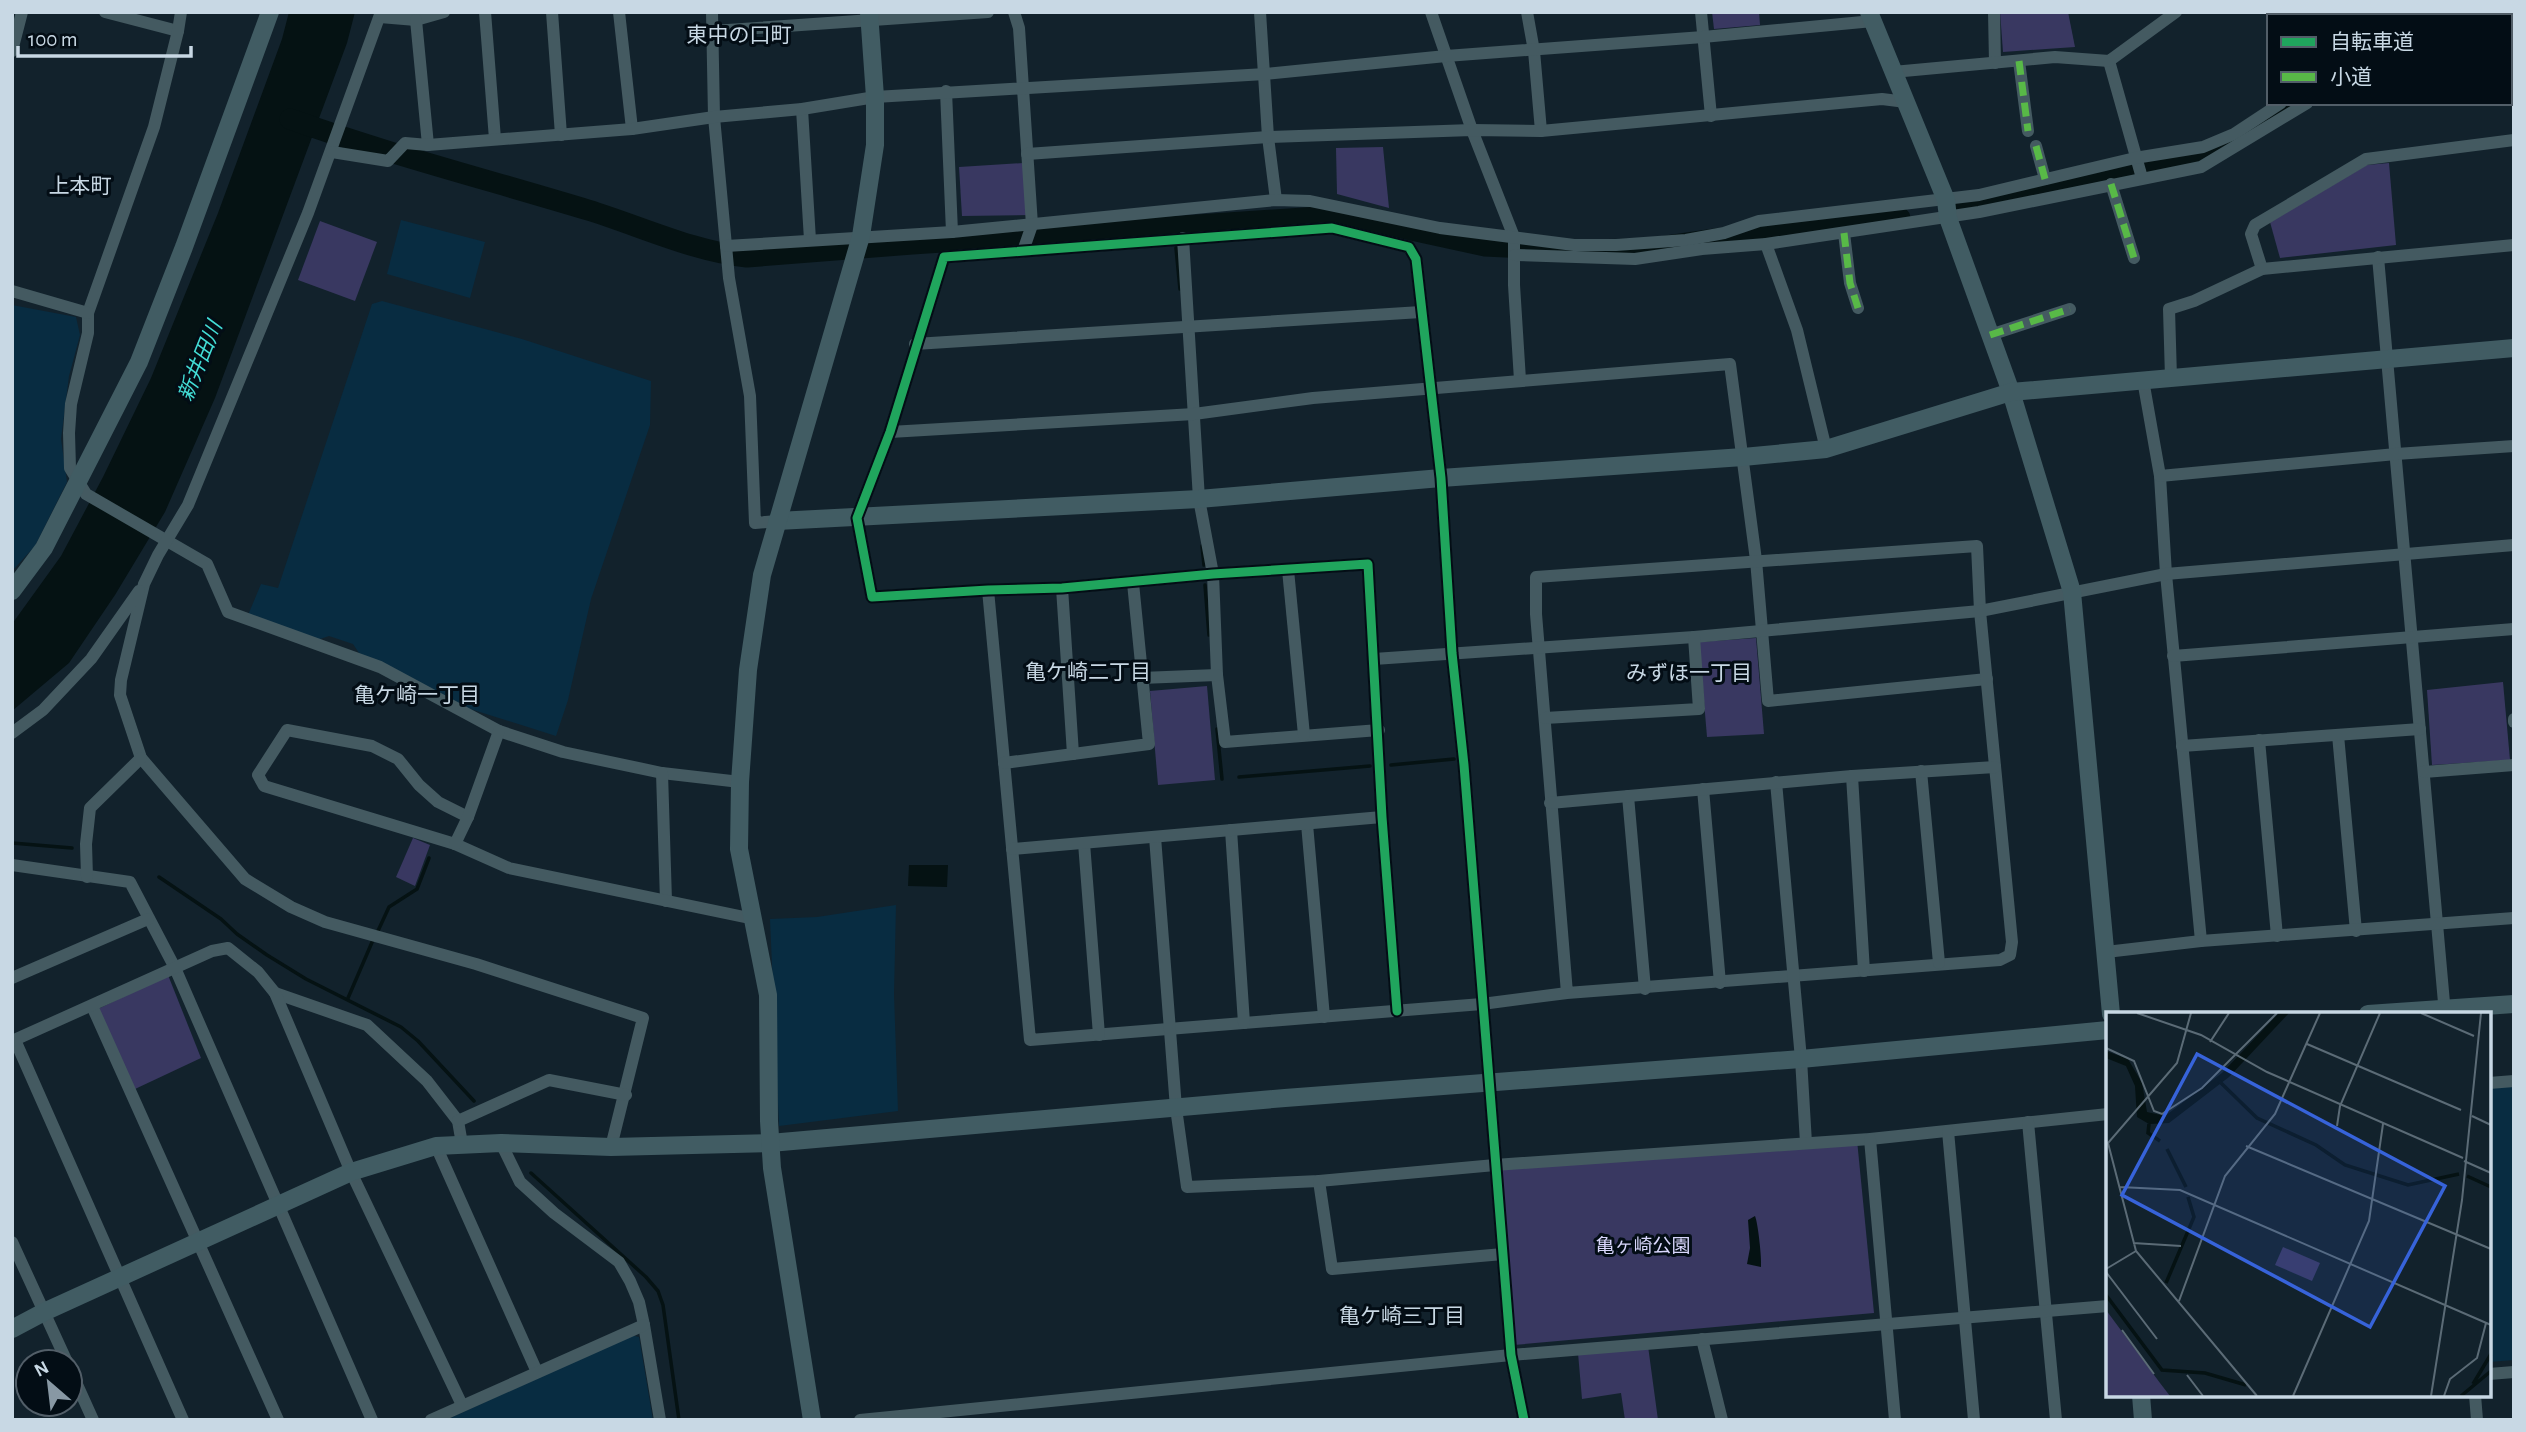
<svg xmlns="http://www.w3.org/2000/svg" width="2526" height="1432" viewBox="0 0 2526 1432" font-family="'Alegreya Sans','Noto Sans JP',sans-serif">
	<rect width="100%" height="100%" fill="#12222c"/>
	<g fill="#082c41">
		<path d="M401,220L485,242L470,298L387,274Z"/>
		<path d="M382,301L522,339L651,381L650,425L591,599L568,700L556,736L464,707L359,653L353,644L329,636L317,640L248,615L261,584L278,588L372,304Z"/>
		<path d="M12,305L76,317L80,335L69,376L61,439L67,482L35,546L12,571Z"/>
		<path d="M896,905L894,994L898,1111L779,1126L770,919L817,917Z"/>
		<path d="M2514,1081V1360L2489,1362V1083Z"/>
		<path d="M630,1335L639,1337L653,1420H446Z"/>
	</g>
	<g fill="#393861">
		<path d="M1712,12H1759L1760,25L1714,29Z"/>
		<path d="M2000,12H2068L2075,47L2003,52Z"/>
		<path d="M1383,147L1389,208L1337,194L1336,148Z"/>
		<path d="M1024,163L1031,215L962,216L959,167Z"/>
		<path d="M2389,163L2396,245L2280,258L2270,222L2367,165Z"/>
		<path d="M320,221L377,242L355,301L298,280Z"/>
		<path d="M1756,638L1764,734L1707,737L1699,642Z"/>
		<path d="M2503,682L2510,760L2432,765L2427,690Z"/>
		<path d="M1207,686L1215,780L1158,785L1150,691Z"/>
		<path d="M413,838L430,845L415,886L396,877Z"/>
		<path d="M168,975L201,1058L135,1089L98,1009Z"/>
		<path d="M1857,1140L1874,1313L1514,1345L1500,1169Z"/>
		<path d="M1648,1346L1658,1420H1625L1621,1393L1582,1399L1578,1353Z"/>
	</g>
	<g fill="#051213">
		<path d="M289,12H355L347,43L215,398L165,512L115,595L69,663L12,711V624L61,556L103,477L151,378L218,213L282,39Z"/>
		<path d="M909,865H948L947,887L908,886Z"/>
		<path d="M1755,1216C1758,1223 1762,1259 1761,1267L1747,1264L1750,1248L1748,1220Z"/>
	</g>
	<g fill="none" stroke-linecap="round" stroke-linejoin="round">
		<g stroke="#051213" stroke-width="3.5">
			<path d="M1174,227V229"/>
			<path d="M1176,248L1180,289"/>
			<path d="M1202,546L1204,565"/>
			<path d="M1205,585L1209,635"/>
			<path d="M1217,729L1222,779"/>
			<path d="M1391,765L1454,759"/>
			<path d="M1239,777L1370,766"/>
			<path d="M12,843L72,848"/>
			<path d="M159,877L221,919L237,934L267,955L306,979L401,1027L418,1041L474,1101"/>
			<path d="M377,933L389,907L417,889L429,858"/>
			<path d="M348,998L373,940"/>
			<path d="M531,1173L646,1277L658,1291L663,1305L679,1420"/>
		</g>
		<g stroke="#051213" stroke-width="21">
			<path d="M2398,16L2401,12"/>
			<path d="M290,119C388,154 489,180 588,210C640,226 692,251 747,257L912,244L1333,216L1393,226L1485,246L1569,250L1646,249L1771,231L1900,218"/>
			<path d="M1949,210L1974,207L2124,168L2178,160L2226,145L2290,103"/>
		</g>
		<g stroke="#445a61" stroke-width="12">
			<path d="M105,12L178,31"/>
			<path d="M181,12L178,31L154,127L88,313V333L71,404L69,433L70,468L86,494L207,564L228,612L380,667L499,731L563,752L662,773L740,782"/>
			<path d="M381,12L308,213L188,505L158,555L144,584L121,680L120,695L141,758L245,879L291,907L325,922L476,964L643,1018L611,1147"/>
			<path d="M485,12L495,139"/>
			<path d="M552,12L561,135"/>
			<path d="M619,12L632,129"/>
			<path d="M712,12L714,117L729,278L750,396L755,523L777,521"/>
			<path d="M1014,12L1019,28L1032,225L1023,251"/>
			<path d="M1260,12L1268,137L1276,200"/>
			<path d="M1431,12L1472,130L1514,237V285L1520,380"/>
			<path d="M1527,12L1534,51L1541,131"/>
			<path d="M1701,12L1711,116"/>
			<path d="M1994,12L1995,63"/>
			<path d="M2386,16L2388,12"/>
			<path d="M380,17L416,20L444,12"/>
			<path d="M416,20L428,145"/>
			<path d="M713,31L988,12"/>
			<path d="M12,51L22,12"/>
			<path d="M2510,54L2514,53"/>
			<path d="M2019,61L2028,131"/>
			<path d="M2109,61L2142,178"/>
			<path d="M1893,72L2055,57L2109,61L2176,12"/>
			<path d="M946,91L952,232"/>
			<path d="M802,109L810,240"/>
			<path d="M2036,146L2045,179"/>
			<path d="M332,152L388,161L405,143L428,145L632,129L714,117L802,109L875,97L1265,74L1446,56L1703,37L1873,21"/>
			<path d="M1027,154L1268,137L1472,130L1541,131L1882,99L1906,102"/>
			<path d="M2111,184L2134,258"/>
			<path d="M1844,233L1850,283L1858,308"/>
			<path d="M1183,238L1199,499L1213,574L1217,675L1225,742L1379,730"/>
			<path d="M1766,244L1797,330L1826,449"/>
			<path d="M726,246L952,232L1276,200L1310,201L1440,228L1574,245H1616L1686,240L1724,233L1759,221L1979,195L2135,158L2203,147L2234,134L2281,103"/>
			<path d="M1515,255L1635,259L1702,249L1766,244L1979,212L2201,167L2307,103"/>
			<path d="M2378,257L2445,1014"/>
			<path d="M2262,269L2251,234L2255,225L2366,159L2514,140"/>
			<path d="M12,291L88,313"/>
			<path d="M1990,335L2070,309"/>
			<path d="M915,344L1421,312"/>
			<path d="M2171,378L2169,309L2194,301L2262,269L2514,245"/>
			<path d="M2143,380L2160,476L2166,574L2201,941"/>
			<path d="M890,432L1194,414L1313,398L1730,364L1756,560L1768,701L1987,679"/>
			<path d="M2160,476L2396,454L2514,446"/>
			<path d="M1288,570L1304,735"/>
			<path d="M1062,588L1073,754"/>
			<path d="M988,590L1030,1040L1482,1004L1567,993L2000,960L2010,955L2012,942L1980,611L1977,546L1536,577V614L1567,993"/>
			<path d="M2173,656L2514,629"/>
			<path d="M1374,659L1694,637L1980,611L2166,574L2514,545"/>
			<path d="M1141,678L1217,675"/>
			<path d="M1545,718L1699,709L1694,637"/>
			<path d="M2514,719V722"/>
			<path d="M12,733L43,710L91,659L139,591"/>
			<path d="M2338,735L2356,931"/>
			<path d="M2259,740L2277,936"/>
			<path d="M2182,746L2420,729"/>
			<path d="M1004,763L1149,744L1133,583"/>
			<path d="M1921,771L1939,963"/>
			<path d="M2424,772L2514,765"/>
			<path d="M662,773L666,901"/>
			<path d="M1852,776L1864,971"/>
			<path d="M1776,782L1801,1059L1806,1143"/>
			<path d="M1703,789L1720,983"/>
			<path d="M1628,796L1645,989"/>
			<path d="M1550,803L1852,776L1995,767"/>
			<path d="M468,817L438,802L419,785L398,759L372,746L287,730L258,775L264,786L455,844L509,868L754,919"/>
			<path d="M1307,824L1324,1017"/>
			<path d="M1231,830L1244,1023"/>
			<path d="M1155,837L1176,1108L1187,1187L1319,1181L1495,1165L1870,1139L2108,1114"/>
			<path d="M1084,843L1099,1035"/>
			<path d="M455,844L468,817L499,731"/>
			<path d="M1012,849L1382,817"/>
			<path d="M12,865L130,882L175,968L372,1420"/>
			<path d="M87,877L86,844L90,808L141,758"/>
			<path d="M2106,952L2201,941L2514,918"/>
			<path d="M12,978L148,919"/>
			<path d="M275,993L367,1025L427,1081L458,1121L462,1144"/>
			<path d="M92,1006L278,1420"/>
			<path d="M1397,1011L1382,817L1368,564L1213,574L1062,588L988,590L872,597L857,518L890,432L944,257L1332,228L1409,247L1416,259L1441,478L1452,653L1464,765L1511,1355L1524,1420"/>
			<path d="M15,1040L183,1420"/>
			<path d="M12,1041L212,951L228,948L258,972L275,993L351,1172L462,1405"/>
			<path d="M2489,1083L2514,1081"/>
			<path d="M458,1121L549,1080L626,1095"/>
			<path d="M2028,1122L2056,1420"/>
			<path d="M1948,1131L1974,1420"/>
			<path d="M1870,1139L1895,1420"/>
			<path d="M501,1143L520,1182L554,1213L619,1262L630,1281L639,1302L644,1325L660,1420"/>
			<path d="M436,1146L537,1372"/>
			<path d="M1319,1181L1332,1269L1503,1254"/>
			<path d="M12,1242L67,1362"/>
			<path d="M1702,1339L1722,1420"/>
			<path d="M70,1369L93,1420"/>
			<path d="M2489,1374L2514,1372"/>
			<path d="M2475,1395L2477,1420"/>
			<path d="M431,1420L644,1325"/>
			<path d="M860,1420L1511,1355L2108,1306"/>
		</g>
		<g stroke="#415c63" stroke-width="18">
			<path d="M1869,12L1946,200L1948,218L2011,392L2072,592L2111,1014"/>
			<path d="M777,521L1199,499L1441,478L1743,457L1826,449L2011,392L2514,348"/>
			<path d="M12,591L44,548L139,362L184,247L270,12"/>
			<path d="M2368,1014L2514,1004"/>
			<path d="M12,1329L44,1312L351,1172L436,1146L501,1143L611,1147L770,1143L1285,1098L1801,1059L2108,1030"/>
			<path d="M2141,1395L2143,1420"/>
			<path d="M812,1420L772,1168L769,1121L768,995L739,849L740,782L748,670L762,575L861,236L875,145V97L869,12"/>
		</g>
		<g stroke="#58b947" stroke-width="7" stroke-dasharray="14 7" stroke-linecap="butt">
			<path d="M2019,61L2028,131"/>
			<path d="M2036,146L2045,179"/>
			<path d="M2111,184L2134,258"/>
			<path d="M1844,233L1850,283L1858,308"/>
			<path d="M1990,335L2070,309"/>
		</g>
		<defs>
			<path id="cycleway" d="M1397,1011L1382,817L1368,564L1213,574L1062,588L988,590L872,597L857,518L890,432L944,257L1332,228L1409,247L1416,259L1441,478L1452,653L1464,765L1511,1355L1524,1420"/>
		</defs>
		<use href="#cycleway" stroke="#030d15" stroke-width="13"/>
		<use href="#cycleway" stroke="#20a55d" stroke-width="9"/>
	</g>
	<g text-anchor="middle" stroke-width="6" stroke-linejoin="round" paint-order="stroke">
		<g font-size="19" fill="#d9d7fc" stroke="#030d15">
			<text x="1643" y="1252">亀ヶ崎公園</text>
		</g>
		<g font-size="21" fill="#c8d8e4" stroke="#030d15">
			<text x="739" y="42">東中の口町</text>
			<text x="80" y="193">上本町</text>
			<text x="1088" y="679">亀ケ崎二丁目</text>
			<text x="1689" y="680">みずほ一丁目</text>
			<text x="417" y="702">亀ケ崎一丁目</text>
			<text x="1402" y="1323">亀ケ崎三丁目</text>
		</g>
		<g font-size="21" font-style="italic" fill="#43ddd6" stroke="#030d15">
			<text transform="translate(200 361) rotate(-68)" y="7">新井田川</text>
		</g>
	</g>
	<g transform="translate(2106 1012)">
		<rect width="385" height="385" fill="#12222c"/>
		<path d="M177,235L214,251L206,269L169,253ZM0,298L54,371L64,384H0Z" fill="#393861"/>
		<path d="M173,1H183L123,65L63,111L43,112L31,105L29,74L20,54L0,46V39L22,47L36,71L41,100L59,104L116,61Z" fill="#051213"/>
		<path fill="none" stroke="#051213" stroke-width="3.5" d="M113,69L151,106L210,133L239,153L302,173L353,162M43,112L42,121L54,129M61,137L80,175M361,164L385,175M60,271L88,205L82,185M0,283L56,358L99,361L140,373M367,372L385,342M355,384L385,359"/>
		<path fill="none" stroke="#5b6b76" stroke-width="2" d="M31,1L95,23L161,60L357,146M85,1L71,51L2,131L30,239L151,384M315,1L368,24M104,30L123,1M201,32L355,98M0,36L28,49L48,99L56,102L96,76L171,1M366,104L385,113M231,114L234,94L274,1M140,134L385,237M358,149L385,161M14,175L74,178L385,313M27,231L75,234M0,257L30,239M0,260L51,327M73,289L119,164L169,102L214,1M16,318L48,362M81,363L97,384M187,384L263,209L277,112M325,384L356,188L375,1M338,384L344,367L371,346L380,311"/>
		<path fill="#3763da" fill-opacity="0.15" stroke="#3763da" stroke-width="3.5" d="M91,42L339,174L264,315L16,183Z"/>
		<rect width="385" height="385" fill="none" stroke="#c8d8e4" stroke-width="3.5"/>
	</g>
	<rect width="2526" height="1432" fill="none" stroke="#c8d8e4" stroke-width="28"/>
	<rect x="2267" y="14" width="245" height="91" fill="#030d15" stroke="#525e68" stroke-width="2"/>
	<rect x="2281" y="37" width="35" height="10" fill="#20a55d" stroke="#525e68" stroke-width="2"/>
	<text x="2330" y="49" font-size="21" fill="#c8d8e4">自転車道</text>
	<rect x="2281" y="72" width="35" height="10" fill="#58b947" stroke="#525e68" stroke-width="2"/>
	<text x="2330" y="84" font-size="21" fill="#c8d8e4">小道</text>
	<g transform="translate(49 1383) rotate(332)"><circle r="33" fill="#030d15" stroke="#525e68" stroke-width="2"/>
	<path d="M0-5L12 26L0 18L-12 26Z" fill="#8898a4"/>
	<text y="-10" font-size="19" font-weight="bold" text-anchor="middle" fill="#c8d8e4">N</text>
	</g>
	<path d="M18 46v10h173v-10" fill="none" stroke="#c8d8e4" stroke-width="3.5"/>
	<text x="28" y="46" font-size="21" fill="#c8d8e4" stroke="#030d15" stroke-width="5" paint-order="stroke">100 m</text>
</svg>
